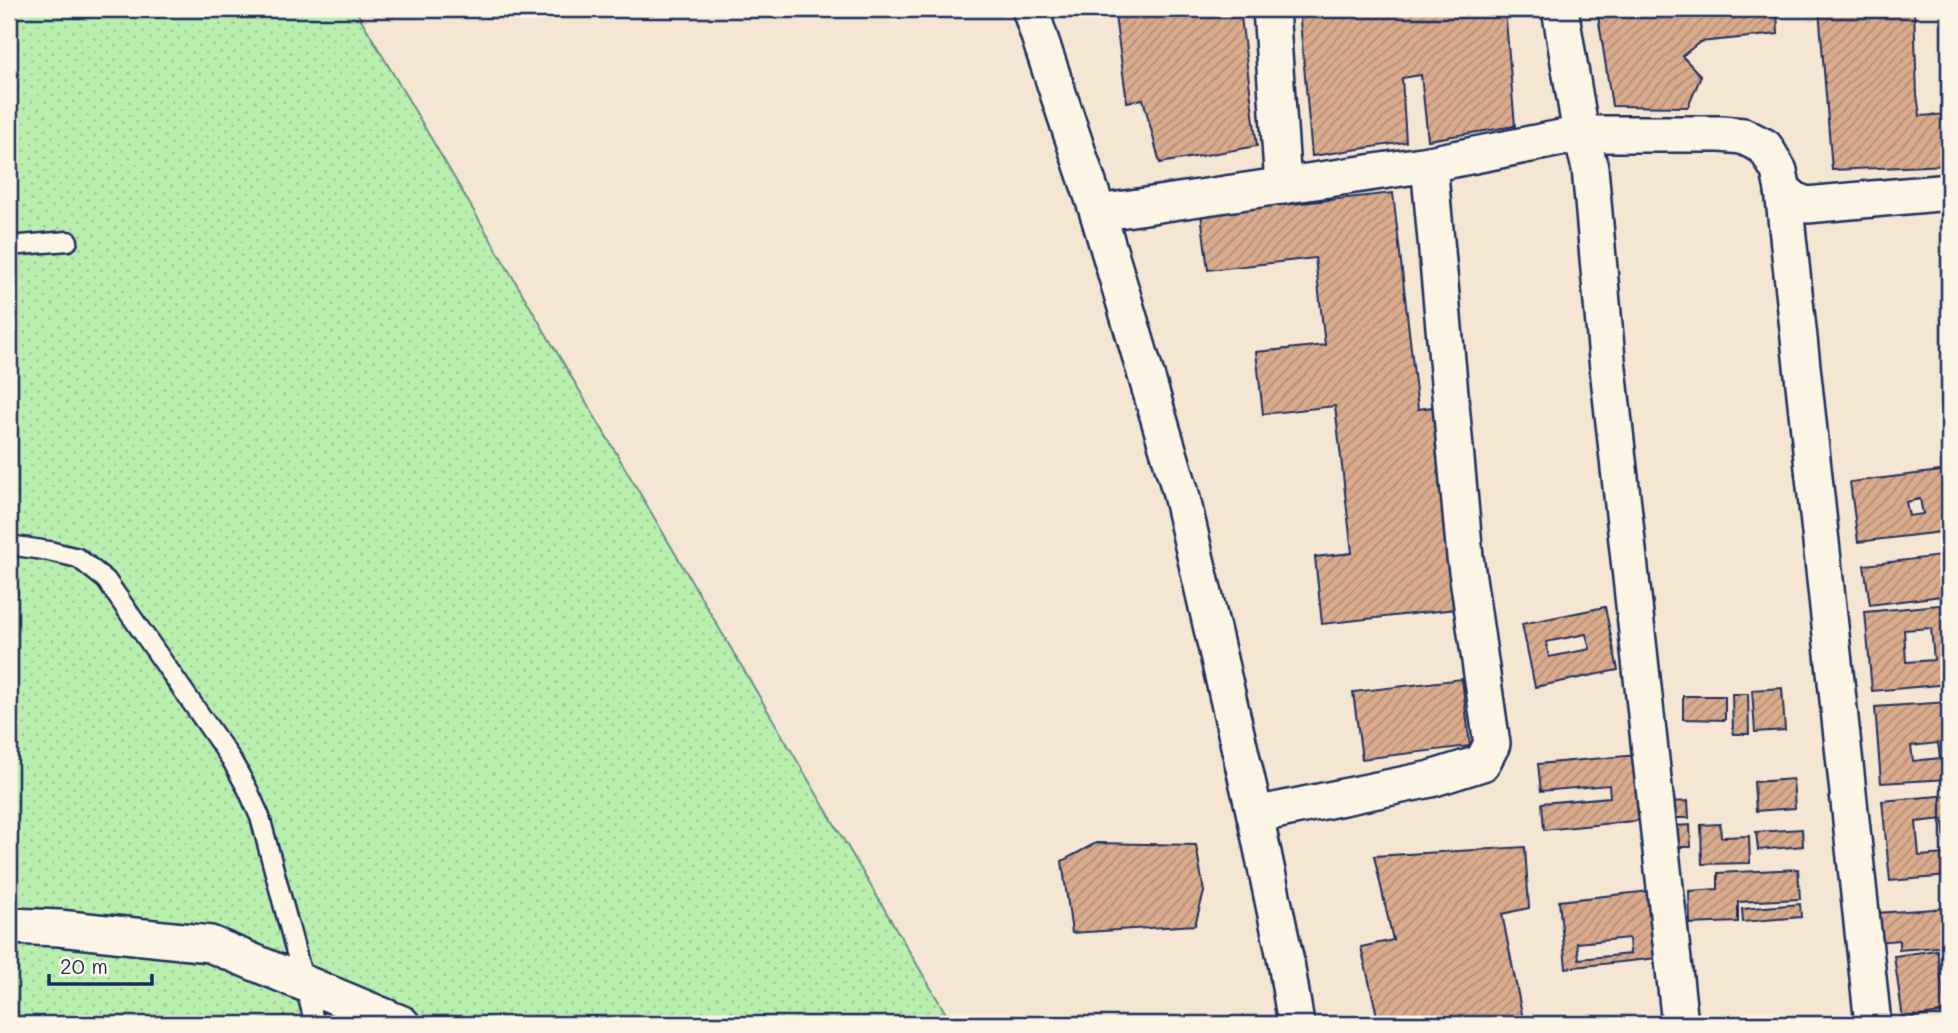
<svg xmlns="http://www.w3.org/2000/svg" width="1958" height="1033" viewBox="0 0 1958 1033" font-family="Mali,sans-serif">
	<defs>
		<pattern id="grass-dots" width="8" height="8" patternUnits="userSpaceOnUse" patternTransform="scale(1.75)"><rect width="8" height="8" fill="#baeeaf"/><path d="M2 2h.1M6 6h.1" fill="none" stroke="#9fcc99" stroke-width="1.8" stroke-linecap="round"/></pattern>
		<pattern id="building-hatch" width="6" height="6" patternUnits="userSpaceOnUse" patternTransform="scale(1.75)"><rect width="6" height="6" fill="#dbab8d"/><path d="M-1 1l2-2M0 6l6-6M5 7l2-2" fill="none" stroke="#b18c76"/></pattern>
	</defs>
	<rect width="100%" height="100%" fill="#f5e6d3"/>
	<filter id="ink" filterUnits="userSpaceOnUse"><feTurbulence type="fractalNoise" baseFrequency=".0143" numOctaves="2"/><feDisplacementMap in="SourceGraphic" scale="14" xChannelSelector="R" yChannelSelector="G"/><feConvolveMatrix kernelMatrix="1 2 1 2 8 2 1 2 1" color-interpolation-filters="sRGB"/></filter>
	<g filter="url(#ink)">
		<path fill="url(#grass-dots)" stroke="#6a8e86" stroke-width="2" d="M9,9H355L952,1024H9Z"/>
		<g fill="url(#building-hatch)" stroke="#1b2f5e" stroke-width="2" fill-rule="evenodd">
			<path d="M1112,9H1240L1257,146L1160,163L1143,99L1127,102L1115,16Z"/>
			<path d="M1299,9H1505L1515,126L1428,140L1421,75L1402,78L1406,142L1312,156Z"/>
			<path d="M1597,9H1777L1778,34L1700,42L1682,56L1701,76L1688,107L1612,106Z"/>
			<path d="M1819,9H1914L1917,95L1920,116L1949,114V165L1832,170Z"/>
			<path d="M1393,193L1418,409L1433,407L1456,609L1322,624L1315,557L1352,553L1335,406L1263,414L1256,352L1325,345L1315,258L1208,270L1201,214Z"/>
			<path d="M1949,470V531L1858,542L1850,482ZM1920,499L1923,514L1909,516L1906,502Z"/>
			<path d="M1949,555V595L1870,605L1864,565Z"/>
			<path d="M1949,604V684L1872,691L1865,612ZM1931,628L1934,660L1906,662L1904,630Z"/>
			<path d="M1605,607L1618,670L1535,687L1522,624ZM1586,634L1590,649L1549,657L1546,642Z"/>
			<path d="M1462,679L1470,746L1362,759L1353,692Z"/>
			<path d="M1782,688L1785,730L1755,732L1752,690Z"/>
			<path d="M1732,694H1748L1749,734H1733Z"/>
			<path d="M1683,696H1725V720L1683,719Z"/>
			<path d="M1949,702V779L1881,783L1875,707ZM1938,743L1940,758L1913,761L1911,746Z"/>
			<path d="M1637,755L1643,820L1544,830L1542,803L1610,797L1609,785L1541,791L1538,764Z"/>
			<path d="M1793,779L1795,808L1756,811L1754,782Z"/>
			<path d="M1949,795V876L1890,881L1882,801ZM1943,819L1946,854L1919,856L1916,822Z"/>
			<path d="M1688,801L1689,818H1673L1672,802Z"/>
			<path d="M1720,824L1721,837L1749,836L1750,863L1702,864L1701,825Z"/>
			<path d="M1690,825L1691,847H1676V826Z"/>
			<path d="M1802,829L1803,846L1758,850L1756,832Z"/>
			<path d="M1096,843L1196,845L1204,892L1195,925L1072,933L1062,861Z"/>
			<path d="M1525,847L1529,908L1502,914L1524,1024H1379L1361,947L1393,940L1374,856Z"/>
			<path d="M1798,869L1800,899L1738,902V922L1690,924L1689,891L1718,889V873Z"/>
			<path d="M1659,890L1666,957L1566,968L1559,901ZM1629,938L1630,954L1579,959L1577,943Z"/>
			<path d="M1800,904L1801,917L1743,922L1742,909Z"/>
			<path d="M1949,908V946L1899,950V940L1878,942L1876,913Z"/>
			<path d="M1937,950L1946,1012L1903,1019L1894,956Z"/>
		</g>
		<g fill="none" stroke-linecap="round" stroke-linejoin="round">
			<defs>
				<g id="service">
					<path d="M9,246L68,241"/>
					<path d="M9,545L49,551L78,558L106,580L231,759L248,790L260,817L315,1024"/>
				</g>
				<g id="minor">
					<path d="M1030,9L1098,213L1180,490L1255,815L1286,962L1296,1024"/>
					<path d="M1271,9L1283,186"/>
					<path d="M1560,9L1581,134L1590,168L1607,359L1680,1024"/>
					<path d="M1783,190L1873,1024"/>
					<path d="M1098,213L1429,164L1581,134H1721L1743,136L1765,147L1779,171L1783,190L1796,201L1807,205L1949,192"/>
					<path d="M1255,815L1431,779L1482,763L1492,744L1465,557L1429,164"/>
					<path d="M9,926L59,928L210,944L402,1024"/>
				</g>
			</defs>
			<use href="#service" stroke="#1b2f5e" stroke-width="23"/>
			<use href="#minor" stroke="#1b2f5e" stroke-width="40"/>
			<use href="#service" stroke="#fcf5e5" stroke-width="18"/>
			<use href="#minor" stroke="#fcf5e5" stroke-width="35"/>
		</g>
	</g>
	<rect width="1958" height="1033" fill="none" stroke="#fcf5e5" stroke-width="35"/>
	<rect x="18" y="18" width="1923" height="998" fill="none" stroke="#1b2f5e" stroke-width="2.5" filter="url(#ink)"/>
	<path d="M49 974v10h103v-10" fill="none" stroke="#1b2f5e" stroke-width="3.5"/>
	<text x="60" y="974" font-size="21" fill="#1b2f5e" stroke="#fcf5e5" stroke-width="5" paint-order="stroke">20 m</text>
</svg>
